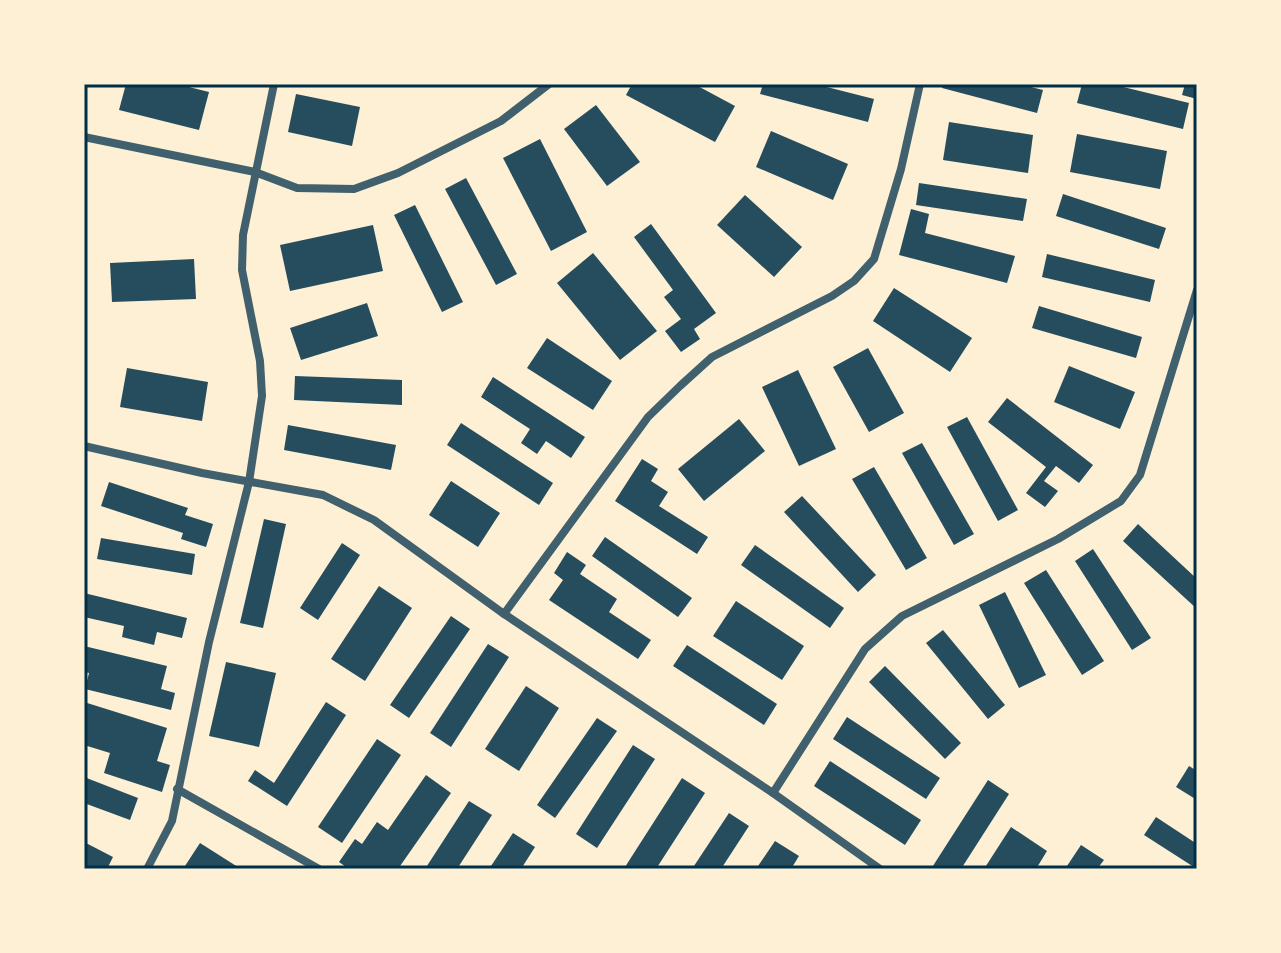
<svg xmlns="http://www.w3.org/2000/svg" width="1281" height="953" viewBox="0 0 1281 953" font-family="Roboto,sans-serif">
	<rect width="100%" height="100%" fill="#fdf0d5"/>
	<g fill="#264d5e">
		<path d="M126,84H177L209,92L199,130L119,110Z"/>
		<path d="M632,84H694L735,106L715,142L626,95Z"/>
		<path d="M763,84H815L874,99L868,122L760,94Z"/>
		<path d="M943,84H1019L1043,90L1037,113L942,88Z"/>
		<path d="M1082,84H1111L1189,103L1183,129L1077,103Z"/>
		<path d="M1185,84H1197V99L1182,95Z"/>
		<path d="M296,94L360,107L352,146L288,132Z"/>
		<path d="M596,105L640,162L607,186L564,129Z"/>
		<path d="M949,122L1033,135L1028,173L943,160Z"/>
		<path d="M771,131L848,164L833,200L756,167Z"/>
		<path d="M1077,134L1167,151L1160,189L1070,172Z"/>
		<path d="M540,139L587,232L551,251L503,158Z"/>
		<path d="M466,178L517,274L496,285L445,189Z"/>
		<path d="M919,183L1027,199L1023,221L916,205Z"/>
		<path d="M1063,194L1166,228L1159,249L1056,216Z"/>
		<path d="M745,195L802,247L774,277L717,225Z"/>
		<path d="M415,205L463,302L442,312L394,215Z"/>
		<path d="M911,209L929,214L925,233L1015,256L1007,283L899,255Z"/>
		<path d="M651,224L716,313L694,329L700,339L681,352L665,331L681,319L664,297L673,290L634,237Z"/>
		<path d="M373,225L383,271L290,291L280,245Z"/>
		<path d="M593,253L657,331L620,360L557,283Z"/>
		<path d="M1047,254L1155,280L1150,302L1042,277Z"/>
		<path d="M194,259L196,299L112,302L110,263Z"/>
		<path d="M894,288L972,338L950,372L873,321Z"/>
		<path d="M367,303L378,336L301,360L290,328Z"/>
		<path d="M1039,306L1142,337L1136,358L1032,328Z"/>
		<path d="M547,338L612,381L593,410L527,368Z"/>
		<path d="M868,348L904,413L869,432L833,367Z"/>
		<path d="M1069,366L1135,392L1120,429L1054,402Z"/>
		<path d="M127,368L208,382L202,421L120,407Z"/>
		<path d="M798,370L836,449L799,466L762,387Z"/>
		<path d="M295,376L402,380V405L294,400Z"/>
		<path d="M493,377L585,437L571,458L546,441L537,454L521,443L530,429L481,397Z"/>
		<path d="M1007,398L1093,465L1079,483L1056,466L1044,481L1058,491L1045,507L1026,493L1046,467L988,422Z"/>
		<path d="M967,417L1018,510L998,521L947,427Z"/>
		<path d="M739,419L765,451L704,501L678,469Z"/>
		<path d="M461,423L553,483L539,505L447,445Z"/>
		<path d="M288,425L396,445L391,470L284,450Z"/>
		<path d="M922,443L974,534L954,545L902,453Z"/>
		<path d="M642,459L658,469L651,481L668,492L659,506L708,537L697,554L615,501Z"/>
		<path d="M874,467L927,558L906,570L852,479Z"/>
		<path d="M451,481L500,513L478,547L429,515Z"/>
		<path d="M109,482L188,508L185,515L213,524L206,547L181,539L183,533L101,506Z"/>
		<path d="M802,496L876,575L858,592L784,512Z"/>
		<path d="M264,519L286,524L263,628L240,623Z"/>
		<path d="M1138,524L1197,579V609L1123,541Z"/>
		<path d="M605,537L692,598L678,617L592,556Z"/>
		<path d="M101,538L195,554L192,575L97,559Z"/>
		<path d="M342,543L360,555L318,620L300,608Z"/>
		<path d="M755,545L844,608L830,628L741,565Z"/>
		<path d="M1093,549L1151,638L1132,650L1075,561Z"/>
		<path d="M567,552L586,565L580,574L617,599L609,612L651,640L638,659L549,600L563,580L554,573Z"/>
		<path d="M1046,570L1104,661L1082,675L1024,583Z"/>
		<path d="M379,586L412,608L365,681L331,659Z"/>
		<path d="M1005,592L1046,675L1019,688L979,605Z"/>
		<path d="M84,593L187,618L182,638L157,632L154,645L122,637L124,626L84,617Z"/>
		<path d="M736,601L804,646L782,680L713,636Z"/>
		<path d="M451,616L470,629L409,718L390,705Z"/>
		<path d="M943,630L1005,705L988,719L926,643Z"/>
		<path d="M488,644L509,657L451,747L430,733Z"/>
		<path d="M687,645L777,704L764,725L673,666Z"/>
		<path d="M84,646L167,666L161,689L175,693L171,710L85,689L89,673L84,672Z"/>
		<path d="M226,662L276,673L259,747L209,736Z"/>
		<path d="M885,666L961,743L945,759L869,682Z"/>
		<path d="M526,686L559,708L519,771L485,749Z"/>
		<path d="M84,702L167,728L157,761L170,765L162,792L104,773L110,753L84,745Z"/>
		<path d="M326,702L346,715L287,806L248,781L255,770L274,783Z"/>
		<path d="M847,717L940,778L926,799L833,739Z"/>
		<path d="M597,718L617,731L555,818L537,805Z"/>
		<path d="M377,739L401,755L342,843L318,827Z"/>
		<path d="M633,745L655,759L597,848L576,834Z"/>
		<path d="M830,761L921,820L905,845L814,786Z"/>
		<path d="M1189,766L1197,771V800L1176,787Z"/>
		<path d="M426,775L451,793L398,869H349L339,862L355,839L362,844L377,822L388,830Z"/>
		<path d="M84,777L138,798L130,820L84,803Z"/>
		<path d="M682,778L705,793L656,869H627L625,867Z"/>
		<path d="M988,780L1009,794L961,869H931Z"/>
		<path d="M469,801L492,815L457,869H425Z"/>
		<path d="M729,813L749,826L721,869H692Z"/>
		<path d="M1156,817L1197,844V869L1144,835Z"/>
		<path d="M1011,827L1047,851L1036,869H984Z"/>
		<path d="M513,833L535,847L521,869H489Z"/>
		<path d="M775,841L799,856L791,869H756Z"/>
		<path d="M84,842L113,857L107,869H89L84,866Z"/>
		<path d="M200,843L241,869H183Z"/>
		<path d="M1081,845L1104,860L1097,869H1065Z"/>
	</g>
	<g fill="none" stroke-linecap="round" stroke-linejoin="round">
		<g stroke="#3f606c" stroke-width="8">
			<path d="M84,137L255,172L297,188L354,189L398,173L501,121L549,84"/>
			<path d="M84,446L202,473L323,495L374,520L504,614L773,793L880,869"/>
			<path d="M504,614L648,417L680,386L712,357L832,296L854,281L874,259L901,169L920,84"/>
			<path d="M177,789L319,869"/>
			<path d="M773,793L865,649L902,616L1058,539L1121,501L1140,475L1197,290"/>
			<path d="M147,869L172,821L209,642L249,482L262,396L260,361L242,270L243,235L274,84"/>
		</g>
	</g>
	<rect width="1281" height="953" fill="none" stroke="#fdf0d5" stroke-width="172"/>
	<rect x="86" y="86" width="1109" height="781" fill="none" stroke="#003049" stroke-width="3"/>
</svg>
